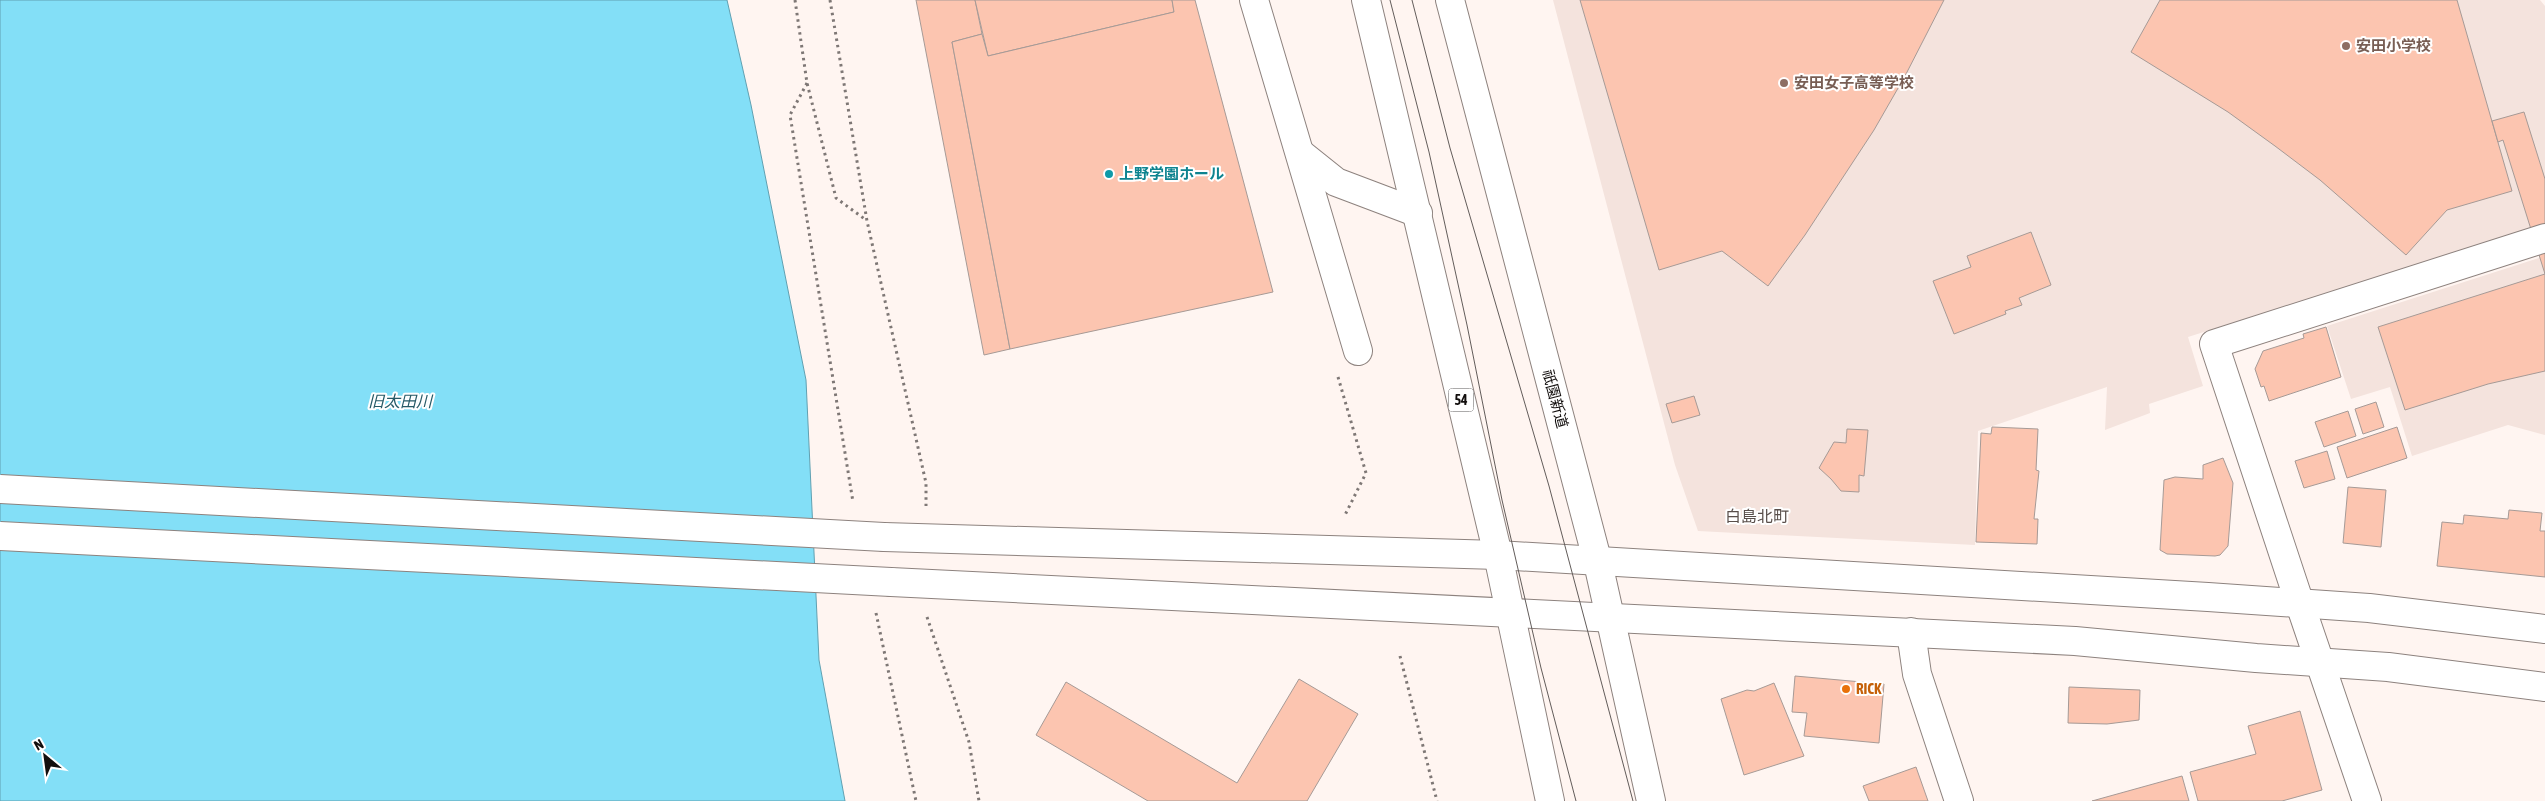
<svg xmlns="http://www.w3.org/2000/svg" width="2545" height="801" viewBox="0 0 2545 801" font-family="'Asap Condensed','Noto Sans JP',sans-serif">
	<rect width="100%" height="100%" fill="#fff5f1"/>
	<g fill="#f4e3dd">
		<path d="M1553,0H2540L2545,6V224L2188,337L2203,386L2149,404L2150,413L2105,430L2107,387L1978,431L1975,545L1698,531L1675,465Z"/>
		<path d="M2545,256V435L2508,425L2412,456L2390,387L2351,399L2327,326Z"/>
	</g>
	<path fill="#83dff7" stroke="#61a0b1" d="M0,0H727L751,105L806,380L819,660L845,801H0Z"/>
	<g fill="#fcc5b0" stroke="#a69a96">
		<path d="M916,0H975L982,34L952,42L1010,349L984,355Z"/>
		<path d="M975,0H1172L1174,12L988,56Z"/>
		<path d="M1172,0H1195L1273,292L1010,349L952,42L982,34L988,56L1174,12Z"/>
		<path d="M1580,0H1944L1905,76L1874,130L1805,235L1768,286L1722,251L1659,270Z"/>
		<path d="M2160,0H2457L2512,191L2447,210L2406,255L2320,180L2275,146L2228,112L2131,52Z"/>
		<path d="M2524,112L2545,179V274L2503,140L2498,142L2492,121Z"/>
		<path d="M2031,232L2051,285L2019,298L2022,305L2005,311L2006,314L1954,334L1933,281L1971,267L1967,256Z"/>
		<path d="M2545,274V371L2488,384L2405,410L2378,327Z"/>
		<path d="M2326,327L2341,377L2269,401L2264,386L2261,387L2255,369L2263,351L2304,338L2303,334Z"/>
		<path d="M1694,396L1700,415L1672,423L1666,404Z"/>
		<path d="M2376,402L2384,427L2363,434L2355,409Z"/>
		<path d="M2348,411L2356,436L2324,447L2315,422Z"/>
		<path d="M1992,427L2038,429L2036,470L2039,471L2034,519H2038L2037,544L1976,542L1981,433L1991,434Z"/>
		<path d="M2397,427L2407,458L2347,478L2337,447Z"/>
		<path d="M1847,429L1868,430L1864,476L1859,475V492L1841,491L1831,479L1819,468L1834,442L1846,443Z"/>
		<path d="M2327,451L2335,479L2304,488L2295,461Z"/>
		<path d="M2223,458L2233,483L2228,546L2220,555L2215,556L2167,554L2160,550L2164,480L2175,477L2203,479V465Z"/>
		<path d="M2348,487L2386,490L2381,547L2343,543Z"/>
		<path d="M2509,510L2542,513L2540,531H2545V577L2437,566L2442,522L2463,524L2464,515L2508,519Z"/>
		<path d="M1795,676L1884,684L1879,743L1804,736L1807,713L1792,712Z"/>
		<path d="M1299,679L1358,714L1307,801H1148L1036,735L1066,682L1237,783Z"/>
		<path d="M1774,683L1804,756L1744,775L1721,699L1747,690L1754,691Z"/>
		<path d="M2069,687L2140,690L2139,720L2107,724L2068,723Z"/>
		<path d="M2300,711L2322,790L2282,801H2198L2190,772L2256,754L2248,726Z"/>
		<path d="M1916,767L1928,801H1869L1863,786Z"/>
		<path d="M2182,776L2189,801H2092Z"/>
	</g>
	<g fill="none" stroke-linecap="round" stroke-linejoin="round">
		<defs>
			<g id="minor">
				<path d="M1254,0L1358,351"/>
				<path d="M1301,154L1336,182L1418,213"/>
				<path d="M2300,604L2214,344L2545,238"/>
				<path d="M1911,632L1917,674L1959,801"/>
			</g>
			<g id="tertiary">
				<path d="M884,537L1498,555L2208,597L2369,608L2545,629"/>
				<path d="M891,582L2075,641L2256,658L2388,667L2545,687"/>
				<path d="M2300,604L2367,801"/>
			</g>
			<g id="trunk">
				<path d="M1366,0L1498,555L1550,801"/>
				<path d="M1450,0L1598,563L1651,801"/>
			</g>
		</defs>
		<use href="#minor" stroke="#8d827e" stroke-width="30"/>
		<use href="#tertiary" stroke="#8d827e" stroke-width="30"/>
		<use href="#trunk" stroke="#8d827e" stroke-width="30"/>
		<g stroke="#7e7775" stroke-width="3" stroke-dasharray="2.5 4" stroke-linecap="butt">
			<path d="M795,0L807,83L836,198L866,220"/>
			<path d="M830,0L867,221L926,483V506"/>
			<path d="M807,83L790,115L853,502"/>
			<path d="M1338,377L1366,473L1344,517"/>
			<path d="M876,613L916,801"/>
			<path d="M927,617L969,742L979,801"/>
			<path d="M1400,656L1437,801"/>
		</g>
		<use href="#minor" stroke="#fff" stroke-width="28"/>
		<use href="#tertiary" stroke="#fff" stroke-width="28"/>
		<use href="#trunk" stroke="#fff" stroke-width="28"/>
		<g stroke="#625c5a" stroke-width="1">
			<path d="M1390,0L1429,152L1467,325L1502,500L1541,668L1576,801"/>
			<path d="M1412,0L1450,148L1549,486L1633,801"/>
		</g>
		<defs>
			<g id="tertiary-bridge">
				<path d="M0,489L884,537"/>
				<path d="M0,536L891,582"/>
			</g>
		</defs>
		<use href="#tertiary-bridge" stroke="#8d827e" stroke-width="30" stroke-linecap="butt"/>
		<use href="#tertiary-bridge" stroke="#fff" stroke-width="28"/>
	</g>
	<g fill="#8d6e63" stroke="#fff" stroke-width="2">
		<circle cx="2346" cy="46" r="5"/>
		<circle cx="1784" cy="83" r="5"/>
	</g>
	<circle fill="#0f9aa8" stroke="#fff" stroke-width="2" cx="1109" cy="174" r="5"/>
	<circle fill="#e8710a" stroke="#fff" stroke-width="2" cx="1846" cy="689" r="5"/>
	<g text-anchor="middle" stroke-width="4" stroke-linejoin="round" paint-order="stroke">
		<rect fill="#fff" stroke="#595656" stroke-width="1" x="1448.5" y="388.5" width="25" height="23" rx="4"/>
		<g font-size="14" font-weight="bold" fill="#120e0d">
			<text x="1461" y="405">54</text>
		</g>
		<g font-size="15" font-weight="bold" fill="#785e54" stroke="#fff" text-anchor="start">
			<text x="2356" y="51">安田小学校</text>
			<text x="1794" y="88">安田女子高等学校</text>
		</g>
		<g font-size="15" font-weight="bold" fill="#0d838f" stroke="#fff" text-anchor="start">
			<text x="1119" y="179">上野学園ホール</text>
		</g>
		<g font-size="15" fill="#120e0d" stroke="#fff">
			<text transform="translate(1555 399) rotate(75)" y="5">祇園新道</text>
		</g>
		<g font-size="15" font-weight="bold" fill="#c56008" stroke="#fff" text-anchor="start">
			<text x="1856" y="694">RICK</text>
		</g>
		<g font-size="16" font-style="italic" fill="#265a67" stroke="#fff">
			<text x="400" y="407">旧太田川</text>
		</g>
		<g font-size="16" fill="#594f4b" stroke="#fff">
			<text x="1757" y="522">白島北町</text>
		</g>
	</g>
	<g transform="translate(45 756) rotate(331)" stroke="#ffffff" stroke-width="4" paint-order="stroke">
	<path d="M0-4L9 19L0 12L-9 19Z" fill="#120e0d"/>
	<text y="-8" font-size="14" font-weight="bold" text-anchor="middle" fill="#120e0d">N</text>
	</g>
</svg>
